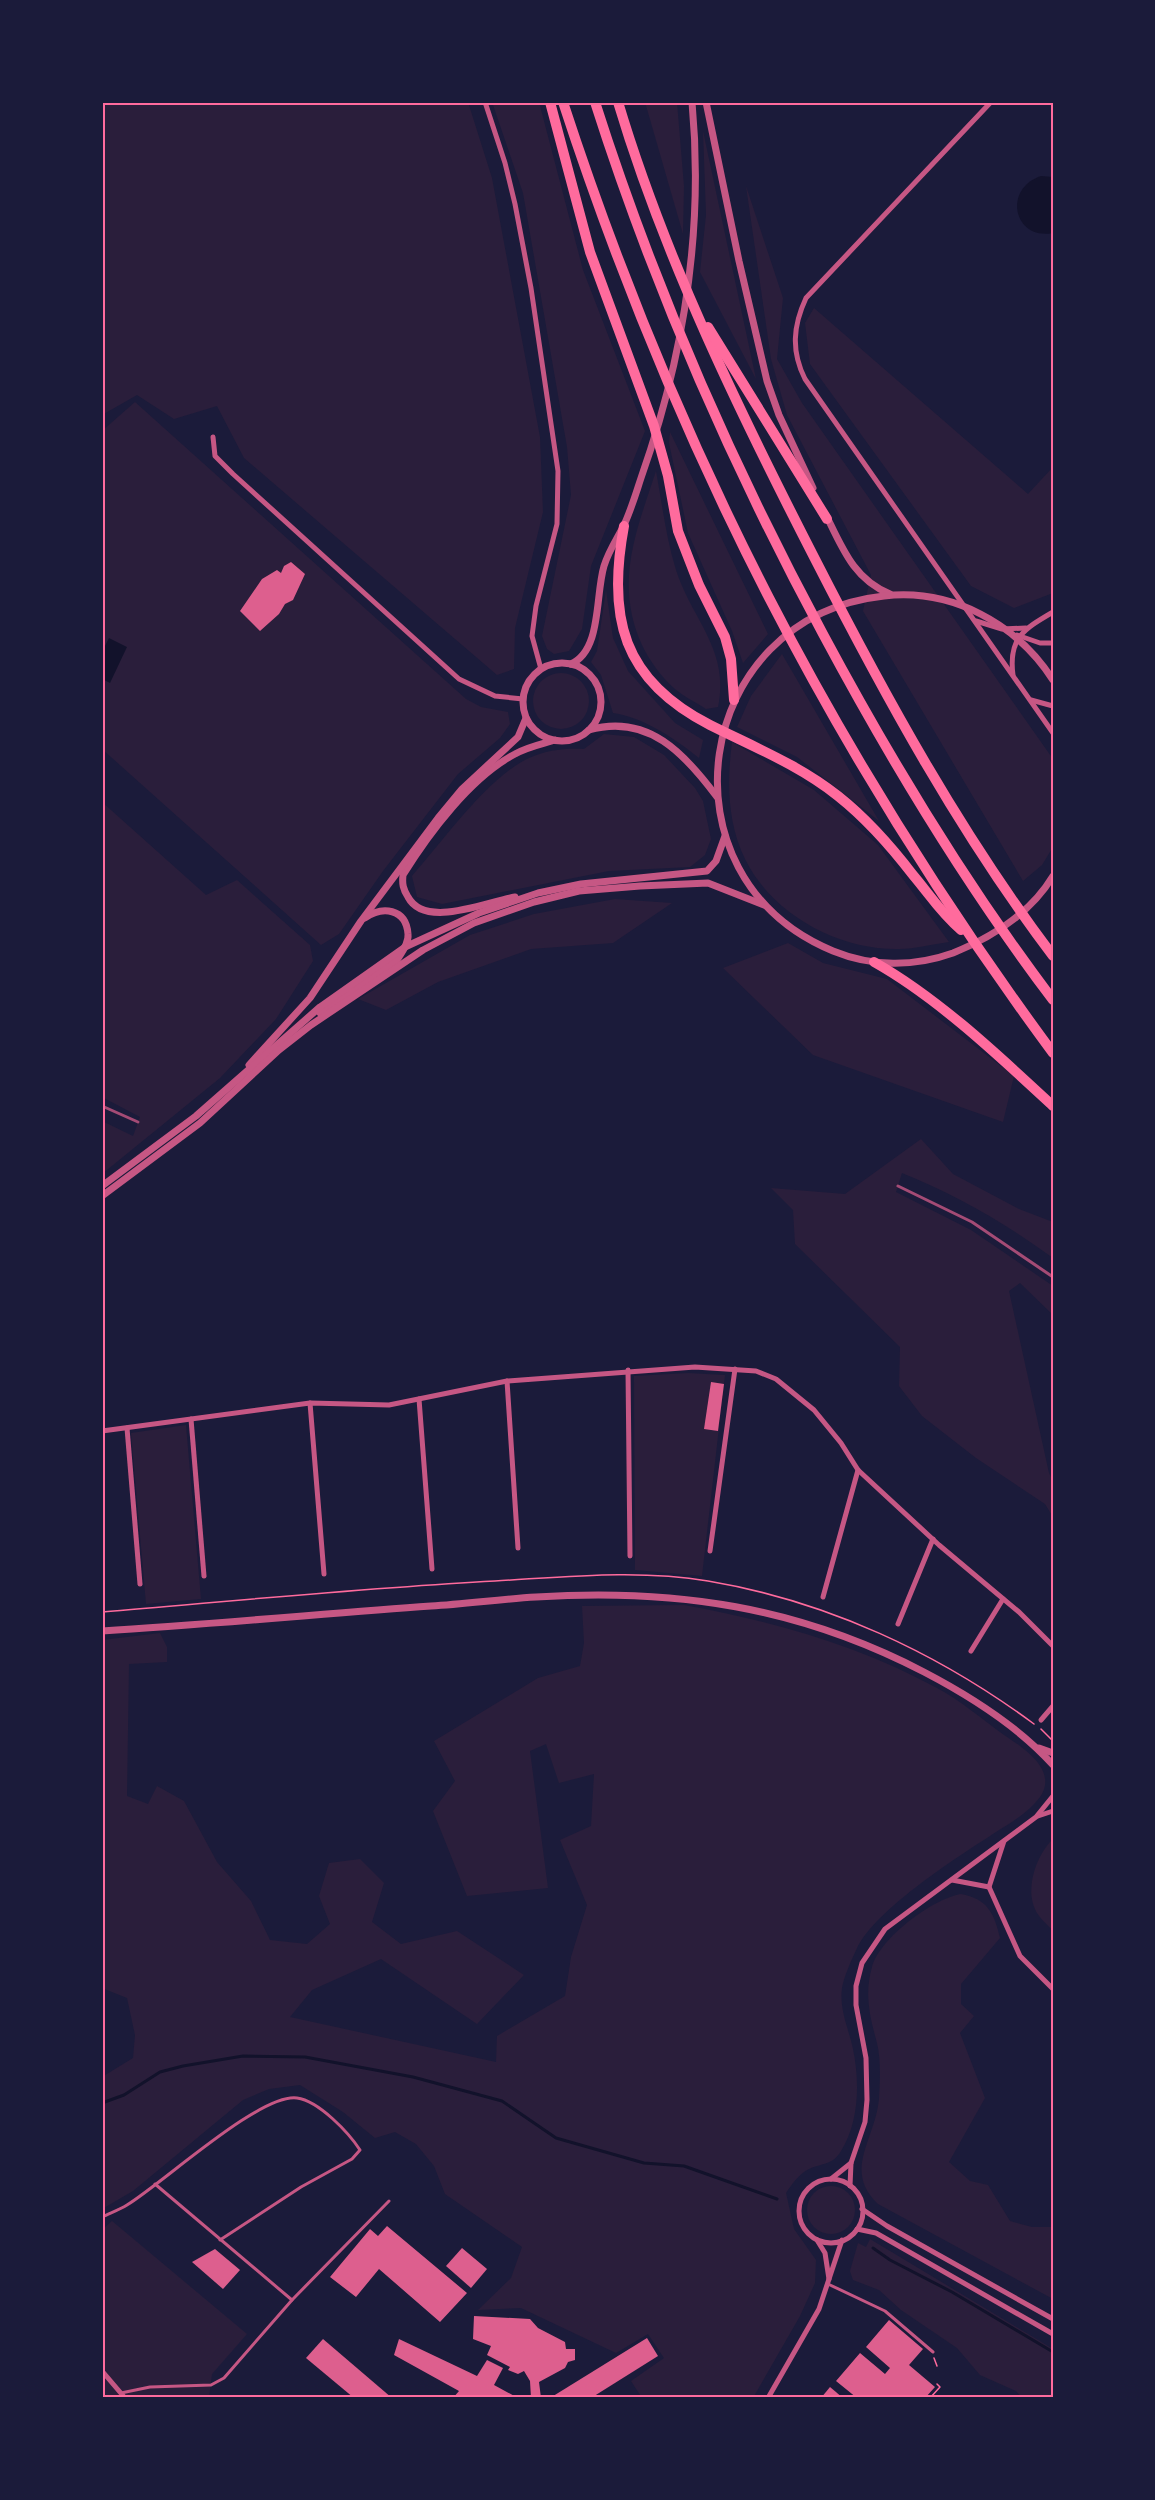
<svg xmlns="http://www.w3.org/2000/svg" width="1155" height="2500" viewBox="0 0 1155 2500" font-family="'IBM Plex Sans',sans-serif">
	<rect width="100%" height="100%" fill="#1b1b3a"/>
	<g fill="#2a1e3b">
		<path d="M102,102H468L492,178L540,437L543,512L515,628L514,669L497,675L244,458L217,406L174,419L137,395L102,415Z"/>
		<path d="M492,102H539L583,270L645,431L591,566L582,629L569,651L554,654L547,649L542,636L571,495L567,447L523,193Z"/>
		<path d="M645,102H677L684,186L683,234Z"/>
		<path d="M703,131L756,379L700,272L706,215Z"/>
		<path d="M746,186L783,298L777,359L802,403L1053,759V847L1042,865L1023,881L863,611L871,575L787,415L771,359Z"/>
		<path d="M814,308L1028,494L1053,467V593L1014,608L971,586L810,364L805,323Z"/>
		<path d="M135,402L466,699L481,707L508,712L510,724L500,738L458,774L383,871L339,934L321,945L102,749V431Z"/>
		<path d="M670,432L768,634L743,663L732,631L688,533L669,443Z"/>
		<path d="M656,471C662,503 666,538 676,570C692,620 730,650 718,707L706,709C696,702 684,697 675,689C662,678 649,660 642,645C614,583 636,532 656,471Z"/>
		<path d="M606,590L613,638L628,671L675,723L703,740L699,758C674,738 645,718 613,713L601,675L591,662L597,651Z"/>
		<path d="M782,654L879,821L797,757L737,727L751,696Z"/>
		<circle cx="561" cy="701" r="28"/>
		<path d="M604,734L634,737L664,755L695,788L703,801L711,839L705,855L690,867L609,871L442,904L417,897L412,876C443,841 488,777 529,758C547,750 565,748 584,749Z"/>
		<path d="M732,742L814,790L878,845L949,942C933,944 915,949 899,949C838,950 772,914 745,859C727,822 727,781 732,742Z"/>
		<path d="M102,802L206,895L237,880L310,945L313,961L276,1019L220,1078L102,1174V1121L133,1136L140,1117L102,1097Z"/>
		<path d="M615,899L672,903L613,943L531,949L438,982L386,1010L358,999L470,935L534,914Z"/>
		<path d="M788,943L823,963L887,979L1014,1076L1003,1122L813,1055L723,968Z"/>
		<path d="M921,1139L953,1174L1019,1209L1053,1222V1258C1005,1223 957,1195 902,1173L896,1192L971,1230L1053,1286V1315L1020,1283L1009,1291L1049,1473L1053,1481V1517L1045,1504L976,1458L922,1416L899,1386L900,1347L795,1244L793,1210L771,1188L845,1194Z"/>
		<path d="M688,1373L725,1375L702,1576L635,1570L634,1376Z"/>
		<path d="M186,1425L201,1599L146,1604L131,1433Z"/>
		<path d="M684,1605C772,1621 858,1645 937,1688C961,1701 982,1719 1004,1735C1022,1747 1059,1770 1040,1797C1027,1815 1006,1825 987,1838C951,1861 876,1910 857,1948C852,1959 844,1976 842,1988C839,2009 849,2030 853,2049C860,2082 859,2123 841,2151C833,2165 822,2163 809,2169C799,2174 792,2184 786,2193L794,2229L816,2260L815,2283L800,2316L753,2398H642L631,2381L664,2358L648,2334L616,2353L521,2308L478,2310L511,2278L522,2247L445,2194L434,2166L416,2144L395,2132L375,2138L343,2112L300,2085L269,2089L243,2100L133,2191L102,2209V2077L133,2058L135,2035L127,1998L102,1988V1640L160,1633L167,1647V1662L129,1664L127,1796L148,1804L157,1786L184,1801L217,1862L251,1901L270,1940L307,1944L330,1924L319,1896L329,1863L360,1859L384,1883L372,1922L401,1944L457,1931L524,1975L477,2024L381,1959L312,1990L290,2017L496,2062L497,2036L565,1996L571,1957L587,1905L560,1840L591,1826L594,1774L559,1783L546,1744L530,1751L548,1888L467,1896L433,1811L455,1781L434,1741L538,1678L580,1666L584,1643L582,1606Z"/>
		<path d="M1053,1839V1931C1047,1924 1038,1917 1035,1909C1025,1887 1037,1854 1053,1839Z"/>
		<path d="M961,1894C987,1899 994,1912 1000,1938L961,1984V2004L974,2016L960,2033L985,2098L949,2162L970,2181L988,2185L1010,2221L1032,2227H1053V2299L878,2204C842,2170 876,2139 879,2098C880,2082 881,2059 877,2043C870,2017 864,1995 872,1967C880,1938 932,1899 961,1894Z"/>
		<circle cx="831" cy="2210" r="24"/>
		<path d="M112,2221L247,2334L212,2374L209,2398H105L102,2393V2230Z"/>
		<path d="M870,2239L1053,2349V2398H1022L1016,2391L980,2375L957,2348L901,2310L879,2290L853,2280L850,2271L858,2243L866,2247Z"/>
	</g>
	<g fill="#12122b">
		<path d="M1041,176L1053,177V233C1014,241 1002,189 1041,176Z"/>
		<path d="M109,638L127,647L110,683L102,679V652Z"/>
	</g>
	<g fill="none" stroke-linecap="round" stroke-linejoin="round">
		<g stroke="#12122b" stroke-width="3">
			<path d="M102,2103L124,2095L160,2072L183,2066L243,2056L305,2057L413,2077L502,2101L556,2138L644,2163L684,2166L777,2199"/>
			<path d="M873,2248L890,2260L952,2292L1053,2352"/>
		</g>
	</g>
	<g fill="#dd5f8e">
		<path d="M291,562L305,574L293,600L285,604L279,614L260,631L240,611L262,579L277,570L281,573L284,566Z"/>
		<path d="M711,1382L724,1384L718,1431L704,1429Z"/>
		<path d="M387,2226L467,2293L440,2322L379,2269L356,2297L330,2277L370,2229L378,2236Z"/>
		<path d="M462,2248L487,2269L471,2288L446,2266Z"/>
		<path d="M215,2249L240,2270L223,2289L192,2262Z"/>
		<path d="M474,2316L530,2319L538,2328L565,2342L566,2349H575V2360L568,2362L565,2368L539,2382L541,2398H531L530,2381L524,2371L518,2374L508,2370L510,2367L487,2355L491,2346L473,2339Z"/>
		<path d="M889,2320L923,2349L909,2365L935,2387L925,2398H857L836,2381L860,2353L885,2374L890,2368L866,2347Z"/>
		<path d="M647,2338L658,2356L591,2398H550Z"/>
		<path d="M323,2339L392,2398H354L306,2358Z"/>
		<path d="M399,2339L477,2376L487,2360L503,2368L494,2385L518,2398H453L459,2391L394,2355Z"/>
		<path d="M830,2387L843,2398H821Z"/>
	</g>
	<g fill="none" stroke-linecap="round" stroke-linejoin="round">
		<g stroke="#ff6b9d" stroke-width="1.5">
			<path d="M102,1612C233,1601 364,1588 495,1581C565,1577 638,1569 708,1581C827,1601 938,1653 1034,1724"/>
			<path d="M1041,1729L1053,1741"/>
			<path d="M934,2358L937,2366"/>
			<path d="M930,2398L940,2387L937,2384"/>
		</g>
		<g stroke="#c65784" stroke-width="3">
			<path d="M155,2184L292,2300"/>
			<path d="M102,2217C110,2213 119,2210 127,2205C162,2184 260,2093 297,2098C319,2101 349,2133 360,2150L352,2159L301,2187L220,2240"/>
			<path d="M828,2284L885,2311L933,2352"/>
			<path d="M121,2393L150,2387L211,2385L224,2378L292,2300L389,2201"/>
		</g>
		<g stroke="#c65784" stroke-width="5">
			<path d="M485,102L505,163L515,204L531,288L558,471L557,524L536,606L532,636L541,669"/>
			<path d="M991,102L806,298C793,326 791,351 805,379L1053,733"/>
			<path d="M213,437L215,456L233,474L459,679L495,696L523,699"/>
			<path d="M976,621L1002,629L1026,628"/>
			<path d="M1017,635L1040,643H1053"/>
			<path d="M1013,675C1008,638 1024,629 1053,612"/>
			<path d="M1031,700L1053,706"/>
			<path d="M628,1370L630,1556"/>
			<path d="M507,1381L518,1548"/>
			<path d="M419,1399L432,1569"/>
			<path d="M310,1403L324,1574"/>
			<path d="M191,1419L204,1576"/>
			<path d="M127,1428L140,1584"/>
			<path d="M102,1431L310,1403L389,1405L507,1381L695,1367L756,1371L776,1379L814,1410L841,1443L858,1470L939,1545L1019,1612L1053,1646"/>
			<path d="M710,1551L735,1369"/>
			<path d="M823,1597L858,1470"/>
			<path d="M898,1624L933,1539"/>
			<path d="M971,1651L1003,1599"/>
			<path d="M1041,1720L1053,1706"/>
			<path d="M1038,1816L1053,1811"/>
			<path d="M1004,1841L989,1887L1020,1956L1053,1989"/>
			<path d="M952,1880L989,1887"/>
			<path d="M831,2179L851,2163"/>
			<circle cx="831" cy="2211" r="32"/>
			<path d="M850,2186L851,2163L865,2122L867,2100L866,2058L856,2005V1986L862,1963L885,1929L1036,1817L1053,1796"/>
			<path d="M862,2209L887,2226L1053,2319"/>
			<path d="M857,2229L876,2233L1053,2334"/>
			<path d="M817,2240L825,2253L829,2279"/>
			<path d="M102,2371L125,2398"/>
			<path d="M768,2398L819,2309L842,2240"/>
		</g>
		<g stroke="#c65784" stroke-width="7">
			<path d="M706,102L739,261L767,381L779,415L813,488"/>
			<path d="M827,517C843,550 855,580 890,594"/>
			<circle cx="562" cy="702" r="39"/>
			<path d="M571,664C602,650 595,596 604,566C609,550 617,539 624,525C631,510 636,493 641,478C684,356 704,231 692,102"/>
			<path d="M1053,680C1017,624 952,588 884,596C692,617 654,877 833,951C872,967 914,967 953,953C993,937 1030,914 1053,876"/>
			<path d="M589,730C648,713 685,754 717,797"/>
			<path d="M515,897C486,902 425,929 408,897C403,889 402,884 403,875C429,833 471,777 515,754C527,747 542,744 555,740"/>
			<path d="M320,1013L397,960C402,952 409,943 408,934C406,908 382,906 365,918"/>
			<path d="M249,1065L310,998L361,921L438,818L462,789L518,737L526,718"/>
			<path d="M102,1186L196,1116L320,1007L405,947L479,913L538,893L581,884L707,871L716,861L725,836"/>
			<path d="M102,1196L200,1123L279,1050L311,1025L423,950L474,923L534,902L579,891L640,886L708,883L764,905"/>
			<path d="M102,1631C212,1624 322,1614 431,1606C466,1604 501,1599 536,1597C676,1588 799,1607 924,1672C970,1696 1018,1726 1053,1765"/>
			<path d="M1039,1748L1053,1753"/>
		</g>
		<g stroke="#ff6b9d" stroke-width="10">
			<path d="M550,102L590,252L654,426L668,476L678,531L699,585L725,637L731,659L734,700"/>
			<path d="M563,102C677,451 835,758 1053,1053"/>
			<path d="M595,102C654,287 731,463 823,634C891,761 966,885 1053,1000"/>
			<path d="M618,102C665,259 740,413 815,559C885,696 960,833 1053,956"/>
			<path d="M708,327L827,519"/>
			<path d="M624,526C607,617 622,680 710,725C754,747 799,765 838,796C867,819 890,845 913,875C930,895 940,912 961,930"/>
			<path d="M874,962C938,998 999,1056 1053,1106"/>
		</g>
		<g stroke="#a44b75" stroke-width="3">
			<path d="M102,1106L138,1122"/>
			<path d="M898,1186L972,1222L1053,1277"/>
		</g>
	</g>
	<rect width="1155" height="2500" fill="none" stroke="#1b1b3a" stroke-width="207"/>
	<rect x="104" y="104" width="948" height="2292" fill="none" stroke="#ff6b9d" stroke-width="2"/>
</svg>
